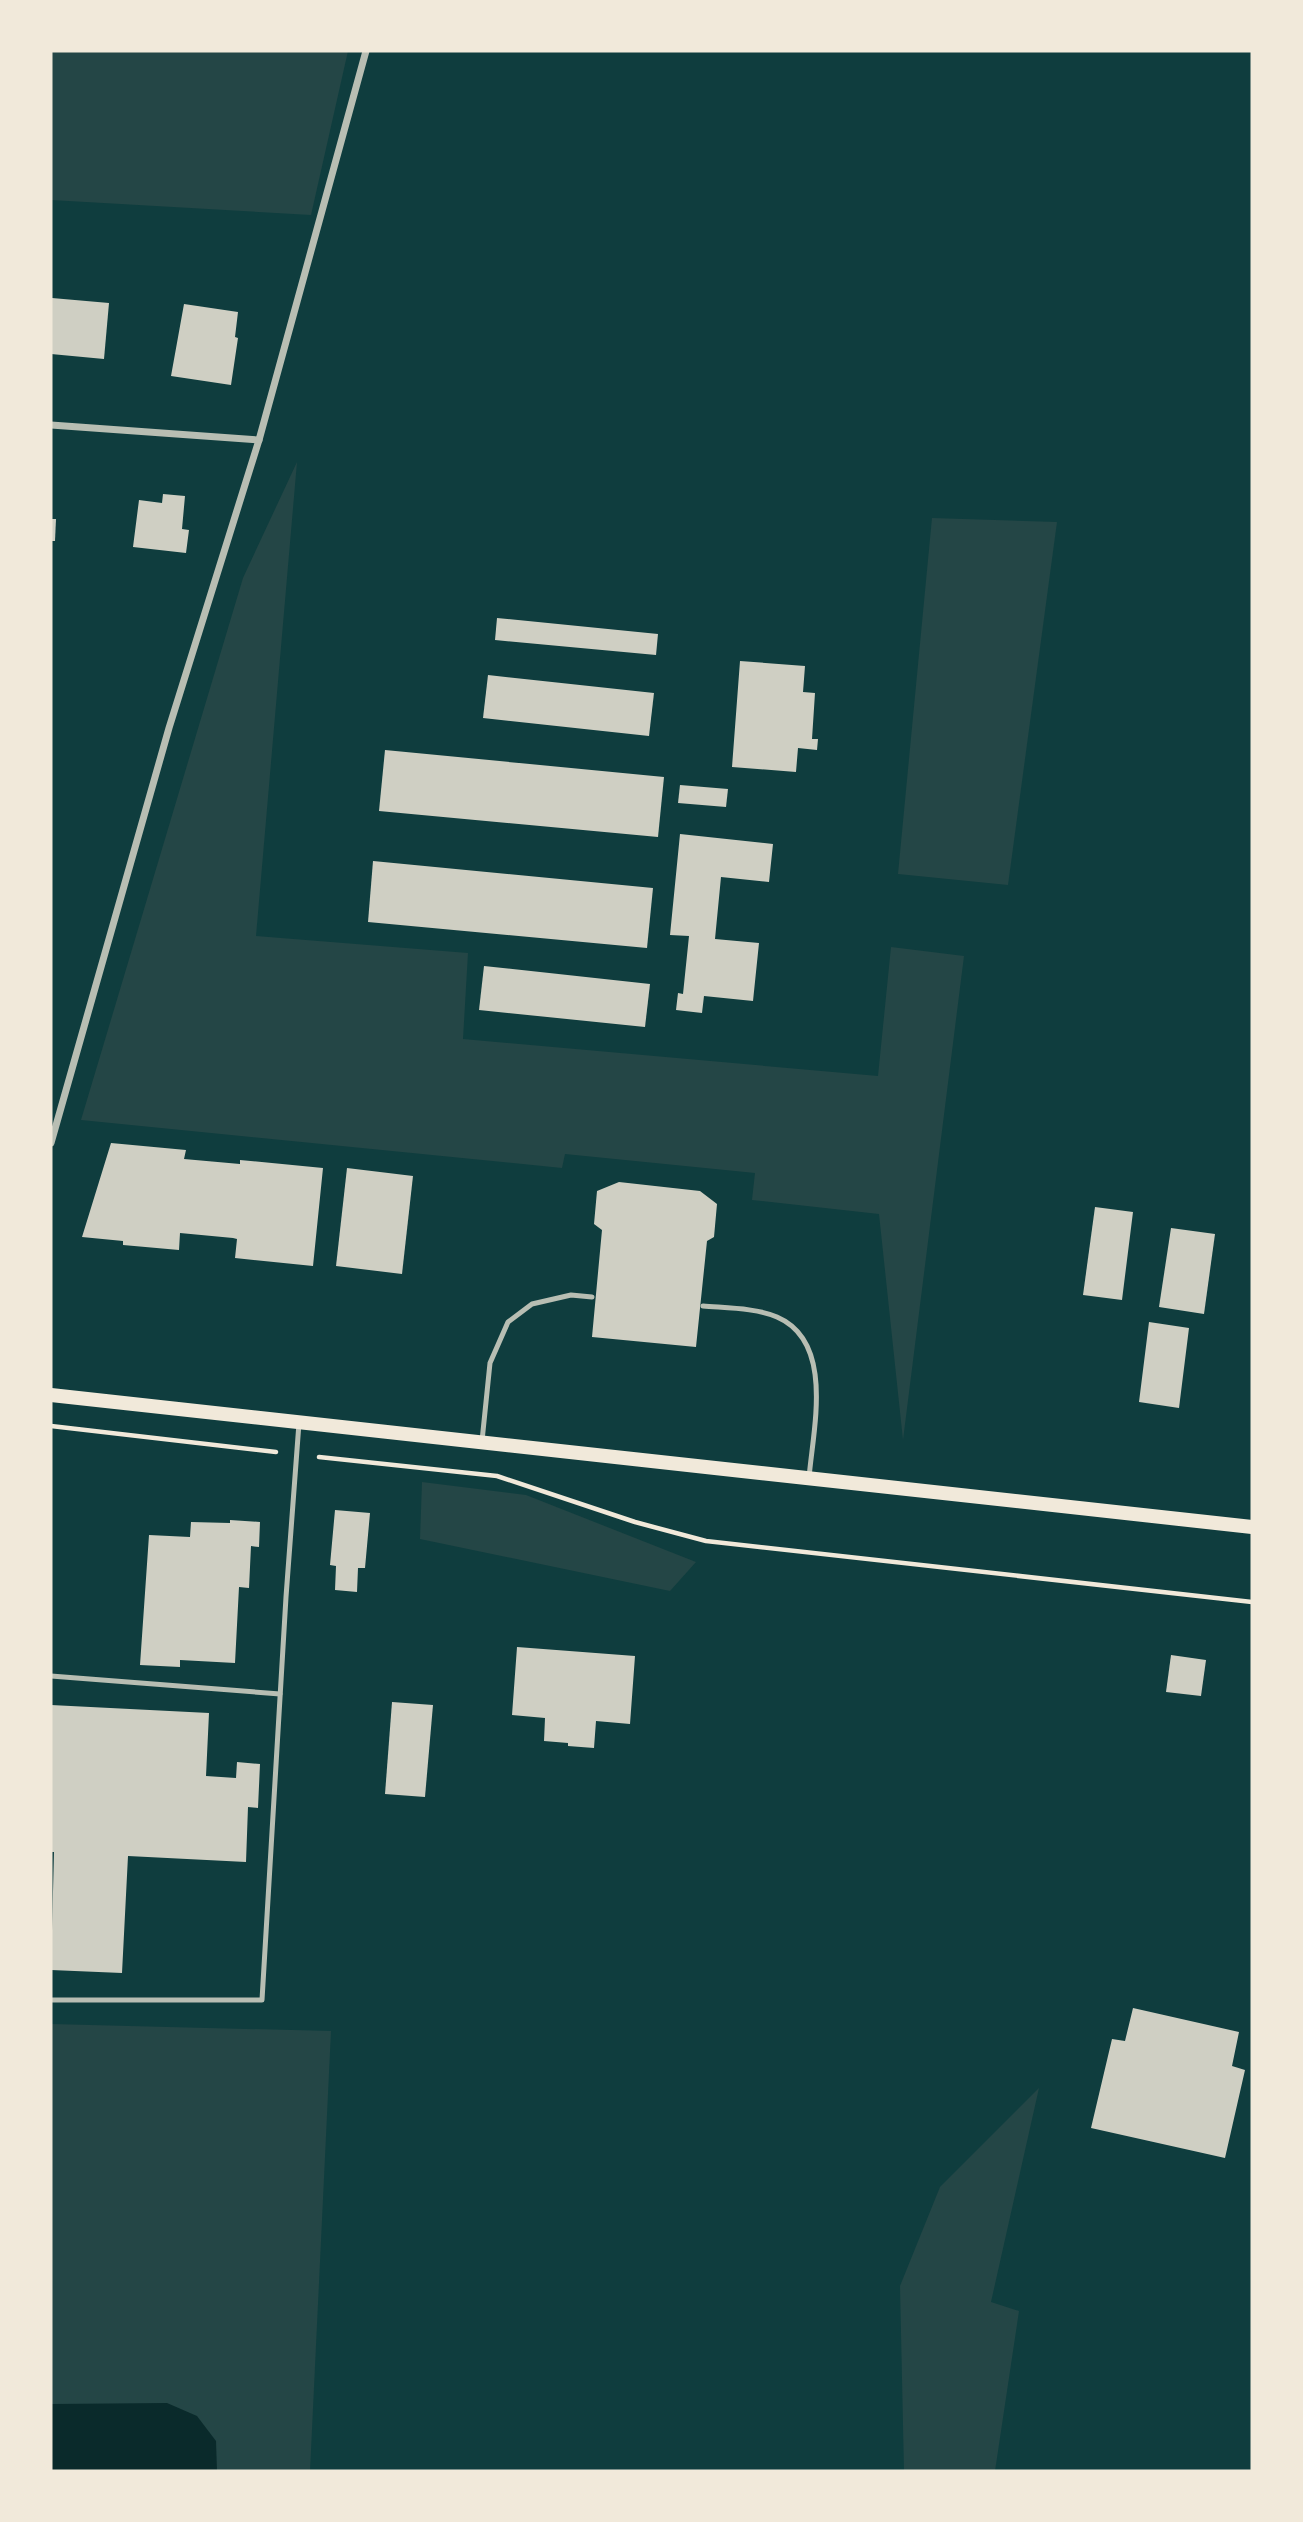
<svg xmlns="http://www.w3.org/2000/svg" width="1303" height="2522" viewBox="0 0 1303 2522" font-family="Roboto,sans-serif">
	<rect width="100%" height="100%" fill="#0f3d3e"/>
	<g fill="#244646">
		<path d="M51,51H348L311,215L51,200Z"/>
		<path d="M297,462L256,936L468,953L463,1039L878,1076L891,947L964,956L903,1440L879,1214L752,1200L755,1173L565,1154L562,1168L81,1120L243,578Z"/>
		<path d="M932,518L1057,522L1008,885L898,874Z"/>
		<path d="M422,1482L526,1495L696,1562L670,1591L420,1539Z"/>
		<path d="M51,2024L331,2031L310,2471H51Z"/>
		<path d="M1039,2088L991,2302L1019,2311L995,2471H904L900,2286L940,2187Z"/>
	</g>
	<path fill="#0a2a2b" d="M167,2403L197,2416L216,2441L217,2471H51V2404Z"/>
	<g fill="#cfcfc3">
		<path d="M52,298L109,303L104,359L51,354Z"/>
		<path d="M184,304L238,312L235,337L238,338L231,385L171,376Z"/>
		<path d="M163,494L185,496L182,529L189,530L186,553L133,547L139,500L162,503Z"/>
		<path d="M51,519H56L55,541H51Z"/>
		<path d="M497,618L658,634L656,655L495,640Z"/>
		<path d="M740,661L805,666L803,692L815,693L812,739H818L817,750L798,748L796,772L732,767Z"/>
		<path d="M488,675L654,693L649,736L483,718Z"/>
		<path d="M385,750L664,777L658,837L379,811Z"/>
		<path d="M680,785L728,789L726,807L678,803Z"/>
		<path d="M680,834L773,844L769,882L721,877L715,939L759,943L753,1001L704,996L702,1013L676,1010L678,993L683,994L689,936L670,935Z"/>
		<path d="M373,861L653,888L647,948L368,922Z"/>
		<path d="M484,966L650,984L645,1027L479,1010Z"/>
		<path d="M111,1143L186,1150L184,1159L240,1164V1160L323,1168L313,1266L235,1258L237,1239L233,1238L180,1233L179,1250L123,1245V1241L82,1237Z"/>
		<path d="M347,1168L413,1176L402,1274L336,1266Z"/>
		<path d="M619,1182L700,1191L717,1204L714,1237L707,1241L696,1347L592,1337L602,1230L594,1224L597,1191Z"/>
		<path d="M1095,1207L1133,1212L1122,1300L1083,1295Z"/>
		<path d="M1171,1228L1215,1234L1204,1314L1159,1307Z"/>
		<path d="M1149,1322L1189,1328L1179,1408L1139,1402Z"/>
		<path d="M335,1510L370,1513L365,1568H358L357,1592L335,1590L336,1566L330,1565Z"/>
		<path d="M230,1520L260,1522L259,1547L251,1546L249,1588L239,1587L235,1663L180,1660V1667L140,1665L149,1535L190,1537L191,1522L230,1523Z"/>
		<path d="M517,1647L635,1656L630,1724L596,1721L594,1748L568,1746V1743L544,1741L545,1718L512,1715Z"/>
		<path d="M1171,1655L1206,1660L1201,1696L1166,1692Z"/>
		<path d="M392,1702L433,1705L425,1797L385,1794Z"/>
		<path d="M51,1705L209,1713L206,1776L236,1778L237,1762L260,1764L258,1808L248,1807L246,1862L128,1856L122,1973L51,1970L54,1852H51Z"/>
		<path d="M1133,2008L1239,2032L1232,2066L1245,2070L1225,2158L1091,2128L1112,2039L1125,2041Z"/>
	</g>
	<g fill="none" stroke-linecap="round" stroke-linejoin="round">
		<g stroke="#f1e9da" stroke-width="4.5">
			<path d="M51,1426L276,1452"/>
			<path d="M319,1457L497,1476L635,1522L706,1541L1252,1602"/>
		</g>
		<g stroke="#b8beb3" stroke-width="5">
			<path d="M703,1306C725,1308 757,1308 777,1317C835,1342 813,1429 809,1478"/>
			<path d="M482,1441L490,1363L508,1322L532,1304L571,1295L592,1297"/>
			<path d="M51,1676L280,1694"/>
			<path d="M51,2000H262L286,1597L299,1423"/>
		</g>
		<g stroke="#b8beb3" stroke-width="7">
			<path d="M51,425L259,440"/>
			<path d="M51,1143L169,728L259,440L366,51"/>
		</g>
		<path stroke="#f1e9da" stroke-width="14" d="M51,1395L1252,1527"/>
	</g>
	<rect width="1303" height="2522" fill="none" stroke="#f1e9da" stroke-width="105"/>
</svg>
